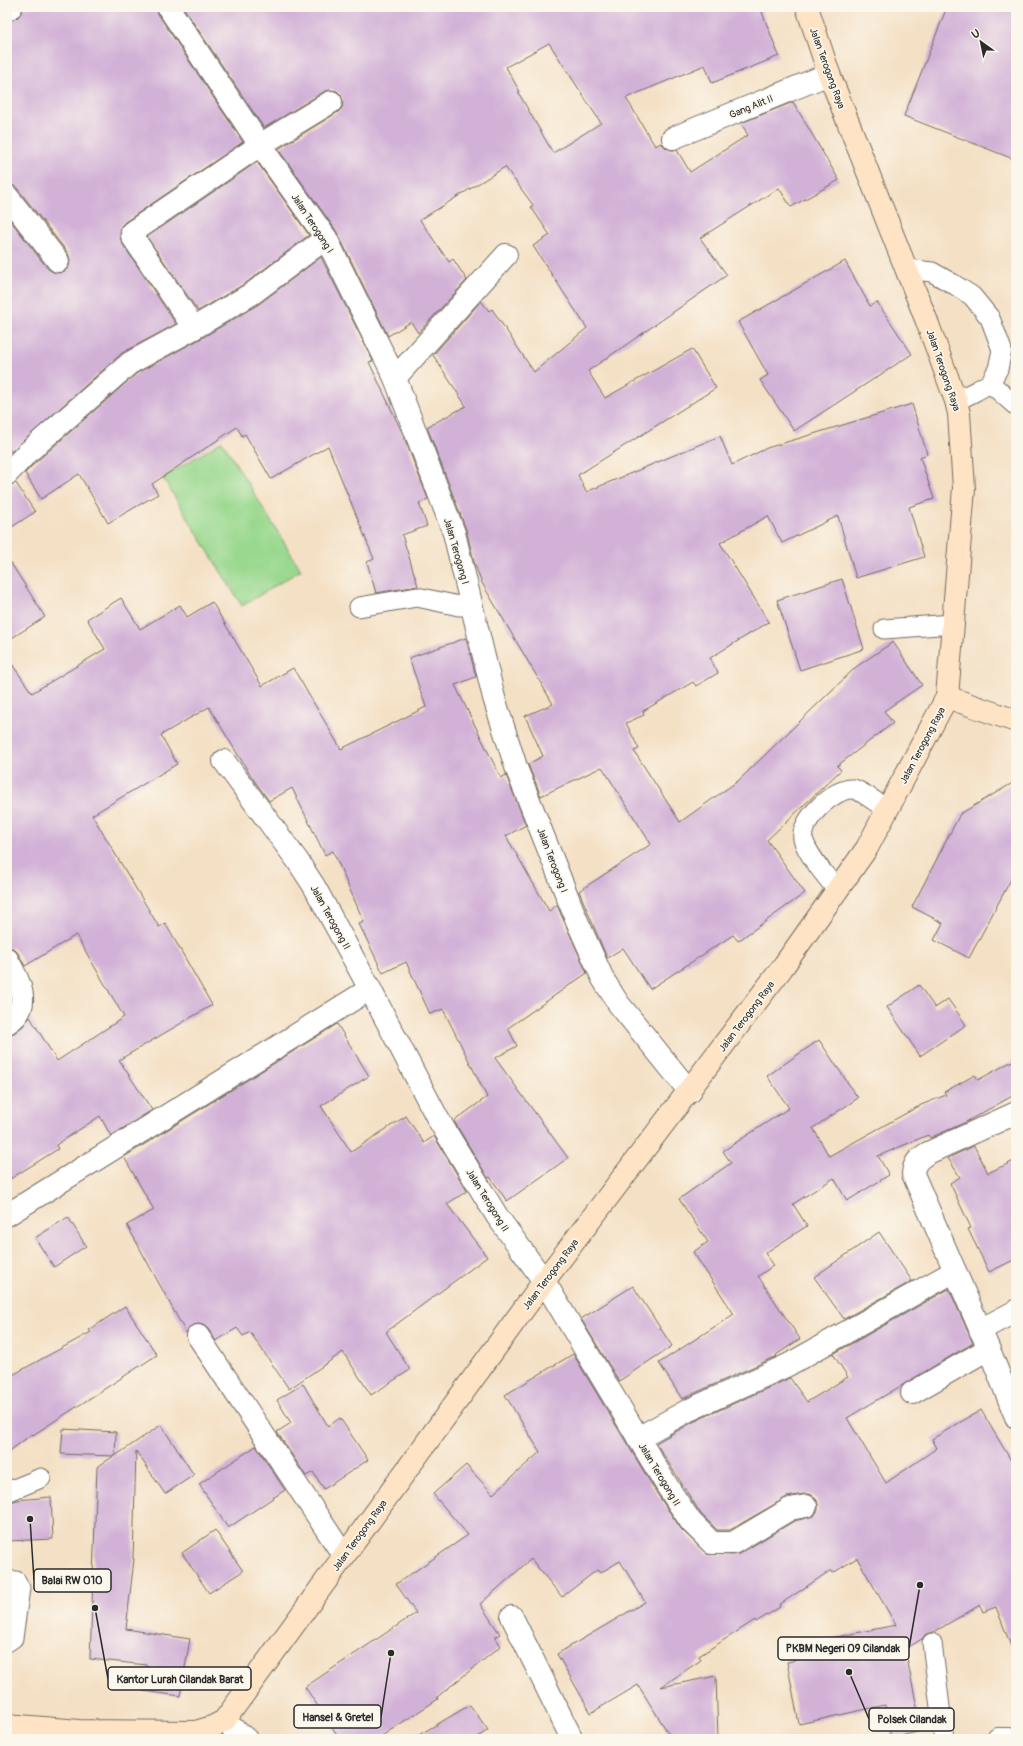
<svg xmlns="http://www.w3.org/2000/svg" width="1023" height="1746" viewBox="0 0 1023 1746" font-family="Pangolin,sans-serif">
	<rect width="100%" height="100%" fill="#fbf7ec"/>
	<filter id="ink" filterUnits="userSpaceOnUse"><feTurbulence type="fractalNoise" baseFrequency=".025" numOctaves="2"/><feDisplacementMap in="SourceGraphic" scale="8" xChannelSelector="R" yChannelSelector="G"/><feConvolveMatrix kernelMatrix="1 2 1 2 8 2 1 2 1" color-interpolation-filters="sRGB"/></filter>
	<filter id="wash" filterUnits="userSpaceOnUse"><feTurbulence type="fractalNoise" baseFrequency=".012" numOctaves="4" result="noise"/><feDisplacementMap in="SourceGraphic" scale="16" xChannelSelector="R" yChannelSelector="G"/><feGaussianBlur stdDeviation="0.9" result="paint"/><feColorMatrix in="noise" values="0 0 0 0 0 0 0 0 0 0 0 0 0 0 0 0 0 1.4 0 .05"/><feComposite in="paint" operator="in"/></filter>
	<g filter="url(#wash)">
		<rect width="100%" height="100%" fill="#f4e0c5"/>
		<path fill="#99d88e" stroke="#62825c" d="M222,441L301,570L242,606L163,478Z"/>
		<g id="blocks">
			<g fill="#d2b1d7" fill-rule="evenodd">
				<path d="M24,7H156L158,14L243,142L125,222L121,226L120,236L122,243L176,324L122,353L11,452L7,445V216L48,269L53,272L59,273L65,271L69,266L70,260L68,253L17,188L12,185L7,184V22L18,17Z"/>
				<path d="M183,7H760L779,56L712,83L705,65L626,98L655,146L661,143L666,148L671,150H677L690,172L748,135L741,123L793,102L839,180L791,207L779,188L700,238L727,275L588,371L605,398L692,349L716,388L578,475L586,492L720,436L732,465L767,448L912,404L927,454L920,457L934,499L909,507L924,557L856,578L838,516L782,543L768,516L720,543L769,622L710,658L718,673L696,686L693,682L643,711L644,715L626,723L639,749L634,751L680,822L738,781L856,667L893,642L922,685L884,711L893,723L837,766L841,770L767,840L805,893L738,941L733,935L650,989L623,948L607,958L579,891L651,844L602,767L541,796L528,764L543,756L525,716L553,704L482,583L475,565L466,529L427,427L466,406L433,355L481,301L489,311L492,309L534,372L587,328L533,246L550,235L531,207L533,205L505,167L420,220L449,262L453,259L467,280L418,333L411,322L388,336L337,232L278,149L338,112L342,108L343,102L341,95L337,91L330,90L325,91L264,128ZM549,43L601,123L553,153L518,92H520L506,67Z"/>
				<path d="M947,7H1016V160L904,116Z"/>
				<path d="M257,162L309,235L246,283L198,311L147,237Z"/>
				<path d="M321,257L373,361L369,362L402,432L428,499L419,503L427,526L402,535L418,586L376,593L367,562L374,559L328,446L271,479L245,434L242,436L237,427L152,484L158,494L108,523L79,474L41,499L25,473L36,462L137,373L200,339L259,304Z"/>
				<path d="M845,261L870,306L877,302L912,354L794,431L760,380L768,375L738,322Z"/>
				<path d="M16,483L35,512L7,530V486Z"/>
				<path d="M7,557L45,617L7,641Z"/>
				<path d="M842,579L864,649L800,670L777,600Z"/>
				<path d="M121,598L140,629L180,605L187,617L212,602L262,686L293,668L341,749L426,707L409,658L466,638L476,677L455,685L501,778L506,775L526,825L506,836L549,911L557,905L587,973L508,1028L517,1046L495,1058L568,1158L507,1201L490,1177L488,1178L454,1121L487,1097L443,1009L430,1014L406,962L383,973L359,924L364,922L333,851L325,855L292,788L269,801L249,773L209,707L161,735L177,764L92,815L159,927L165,923L212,1005L119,1060L152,1110L111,1136L100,1116L56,1145L58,1149L7,1181V1035L14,1033L23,1026L30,1017L57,1061L124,1017L76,935L25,966L18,953L13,948L7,947V657L32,693L105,649L87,619Z"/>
				<path d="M1016,781V870L969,958L934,940L943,923L912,907L960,814Z"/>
				<path d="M919,985L935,1008L948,999L966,1025L920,1056L887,1007Z"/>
				<path d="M337,1024L369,1076L321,1106L351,1152L406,1116L424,1143L434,1136L467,1191L447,1204L487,1257L386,1332L410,1370L371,1395L343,1352L289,1389L250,1332L243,1336L237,1328L216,1341L208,1329L203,1325L198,1324L191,1326L186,1333L127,1225L154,1210L124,1157Z"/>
				<path d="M819,1040L858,1098L813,1128L829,1156L921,1105L946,1095L944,1092L975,1075L978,1080L1016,1059V1094L964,1123L930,1138L928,1135L878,1156L889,1175L847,1201L834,1178L793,1204L807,1226L765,1253L773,1266L758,1276L800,1339L776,1355L777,1356L682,1399L659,1363L734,1314L693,1252L708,1242L679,1199L731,1163L723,1151L789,1108L767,1076Z"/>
				<path d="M974,1146L988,1173L1016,1160V1259L989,1272L968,1229L971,1228L950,1183L960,1177L948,1158Z"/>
				<path d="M68,1217L86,1246L54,1267L35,1238Z"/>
				<path d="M879,1232L912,1281L844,1319L814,1277Z"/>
				<path d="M633,1286L672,1346L619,1381L581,1319Z"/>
				<path d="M949,1289L973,1343L847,1418L886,1483L937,1448L932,1439L981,1410L1016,1469V1654H1014L996,1607L983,1612L980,1605L934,1632L926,1634L922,1639L905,1649L922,1731L891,1738L885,1705L799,1724L787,1662L829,1653L826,1639L896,1625L857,1558L833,1573L831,1570L779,1605L780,1607L756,1622L755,1620L699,1656L701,1660L661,1687L716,1676L718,1739H672L638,1685L591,1713L557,1654L645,1602L620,1561L600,1573L597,1570L562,1597L531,1559L480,1604L500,1634L495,1637L501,1646L437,1697L438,1699L377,1739H340L305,1687L416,1613L396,1584L468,1535L433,1494L466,1465L493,1494L540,1452L505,1395L573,1354L658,1495L681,1529L707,1554L733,1555L739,1554L794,1521L814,1516L818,1510V1504L816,1498L810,1494H804L787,1497L730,1530H717L701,1514L656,1443L693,1422L790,1378L807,1402L848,1377L833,1354Z"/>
				<path d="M125,1306L157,1355L33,1435L32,1434L7,1453V1378L91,1332L89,1330Z"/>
				<path d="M303,1384L328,1426L340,1418L368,1460L324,1489L313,1472L306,1476L277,1432L291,1423L277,1400Z"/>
				<path d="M161,1425L194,1475L165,1494L136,1451L133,1559H134L126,1629L190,1639L180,1696L143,1691L147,1665L90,1659L97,1467L114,1456L61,1454L63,1429L116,1432L115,1456Z"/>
				<path d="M256,1446L285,1490L228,1528L199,1484Z"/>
				<path d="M51,1497L53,1539L7,1541V1503L17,1500Z"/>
				<path d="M215,1530L243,1571L209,1593L182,1553Z"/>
				<path d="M470,1705L488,1730L475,1739H412Z"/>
			</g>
		</g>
	</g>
	<g filter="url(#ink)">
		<use href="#blocks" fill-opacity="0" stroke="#716a61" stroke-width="1"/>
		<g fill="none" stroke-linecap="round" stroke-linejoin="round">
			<defs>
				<g id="lane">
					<path d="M906,269L932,272L955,285L972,296L990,318L1002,350L998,369L990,383L976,391L956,401"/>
					<path d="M990,383L1016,406"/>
					<path d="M359,607L417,597L459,606L472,605"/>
					<path d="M884,629L953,624"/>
					<path d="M837,890C826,876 808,856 803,839C799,821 835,787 853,789C861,790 879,805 887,809"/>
					<path d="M7,1492L41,1478"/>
					<path d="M7,1580L16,1581L20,1588L13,1638L7,1642"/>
					<path d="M932,1643L944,1739"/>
				</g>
				<g id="street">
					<path d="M168,7L260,145L326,238L395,378L454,533L494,698L517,770L577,921L603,979L618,1003L690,1092"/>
					<path d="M7,10L11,7"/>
					<path d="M673,138L829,74"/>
					<path d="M7,196L58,261"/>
					<path d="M194,328L132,236V232L260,145L331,102"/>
					<path d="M395,378L506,255"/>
					<path d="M7,474L27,453L130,363L194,328L253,293L326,238"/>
					<path d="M224,761L297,860L314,886L370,989L438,1119L497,1216L544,1281L669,1489L691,1522L712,1543H733L790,1509L806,1506"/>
					<path d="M7,959C19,981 34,1007 7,1023"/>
					<path d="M1016,1113L928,1153C918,1159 914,1163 913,1174L990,1352L1016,1417"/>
					<path d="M7,1215L370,989"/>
					<path d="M980,1330L1016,1311"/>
					<path d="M198,1336L344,1556"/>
					<path d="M912,1393L988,1349"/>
					<path d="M638,1438L687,1411L788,1365L955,1271"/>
					<path d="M512,1617L572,1739"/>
					<path d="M224,1721L246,1739"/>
					<path d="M998,1739H1010"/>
				</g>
				<g id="secondary">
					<path d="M947,697L1016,721"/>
					<path d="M7,1725L79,1731L196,1732L212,1727L224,1721L544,1281L782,968L867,848L947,697L964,488L959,414L956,401L926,319L829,74L807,7"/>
				</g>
			</defs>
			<use href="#lane" stroke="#716a61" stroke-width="21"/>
			<use href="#street" stroke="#716a61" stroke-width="24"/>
			<use href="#secondary" stroke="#716a61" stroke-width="24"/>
			<use href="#lane" stroke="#fff" stroke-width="19"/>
			<use href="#street" stroke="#fff" stroke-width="22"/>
			<use href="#secondary" stroke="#fee4c5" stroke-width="22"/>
		</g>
	</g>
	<g text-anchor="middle" stroke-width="3.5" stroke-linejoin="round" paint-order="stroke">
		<g font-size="10" fill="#2b2b2b" stroke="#fbf7ec">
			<text transform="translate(828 68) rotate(70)" y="4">Jalan Terogong Raya</text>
			<text transform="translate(751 106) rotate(-22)" y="4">Gang Alit II</text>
			<text transform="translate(313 223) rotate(57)" y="4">Jalan Terogong I</text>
			<text transform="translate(944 370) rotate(71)" y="4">Jalan Terogong Raya</text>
			<text transform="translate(457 551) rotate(74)" y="4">Jalan Terogong I</text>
			<text transform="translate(922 745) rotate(-62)" y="4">Jalan Terogong Raya</text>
			<text transform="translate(553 860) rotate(69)" y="4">Jalan Terogong I</text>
			<text transform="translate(331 917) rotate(61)" y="4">Jalan Terogong II</text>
			<text transform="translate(746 1016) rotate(-53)" y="4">Jalan Terogong Raya</text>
			<text transform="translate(488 1200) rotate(58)" y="4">Jalan Terogong II</text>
			<text transform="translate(550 1274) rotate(-53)" y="4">Jalan Terogong Raya</text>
			<text transform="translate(660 1474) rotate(59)" y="4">Jalan Terogong II</text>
			<text transform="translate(359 1535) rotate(-54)" y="4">Jalan Terogong Raya</text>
		</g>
	</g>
	<path fill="none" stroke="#2b2b2b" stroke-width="1.5" d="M30 1519L34 1580M920 1585L909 1648M95 1608L108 1679M391 1653L381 1717M849 1672L869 1719"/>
	<g fill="#2b2b2b" stroke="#fbf7ec" stroke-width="1.5">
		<circle cx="30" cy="1519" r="4"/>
		<circle cx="920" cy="1585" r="4"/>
		<circle cx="95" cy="1608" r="4"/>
		<circle cx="391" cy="1653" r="4"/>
		<circle cx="849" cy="1672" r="4"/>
	</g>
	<g fill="#fbf7ec" stroke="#2b2b2b" stroke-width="1.5">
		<rect x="34" y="1569" width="77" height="23" rx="4"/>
		<rect x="778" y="1637" width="131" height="23" rx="4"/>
		<rect x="108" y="1667" width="143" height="23" rx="4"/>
		<rect x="294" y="1705" width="87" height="23" rx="4"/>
		<rect x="869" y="1708" width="85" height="23" rx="4"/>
	</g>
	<g font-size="11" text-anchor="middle" font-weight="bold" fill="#2b2b2b">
		<text x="72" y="1584">Balai RW 010</text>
		<text x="843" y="1652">PKBM Negeri 09 Cilandak</text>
		<text x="180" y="1683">Kantor Lurah Cilandak Barat</text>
		<text x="338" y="1721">Hansel &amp; Gretel</text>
		<text x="912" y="1723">Polsek Cilandak</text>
	</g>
	<rect width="1023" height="1746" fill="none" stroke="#fbf7ec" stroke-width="24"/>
	<g transform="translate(981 42) rotate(327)" stroke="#fbf7ec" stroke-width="3" paint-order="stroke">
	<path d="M0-3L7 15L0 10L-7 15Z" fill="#2b2b2b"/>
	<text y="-6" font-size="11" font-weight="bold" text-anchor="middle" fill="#2b2b2b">U</text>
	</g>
</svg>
